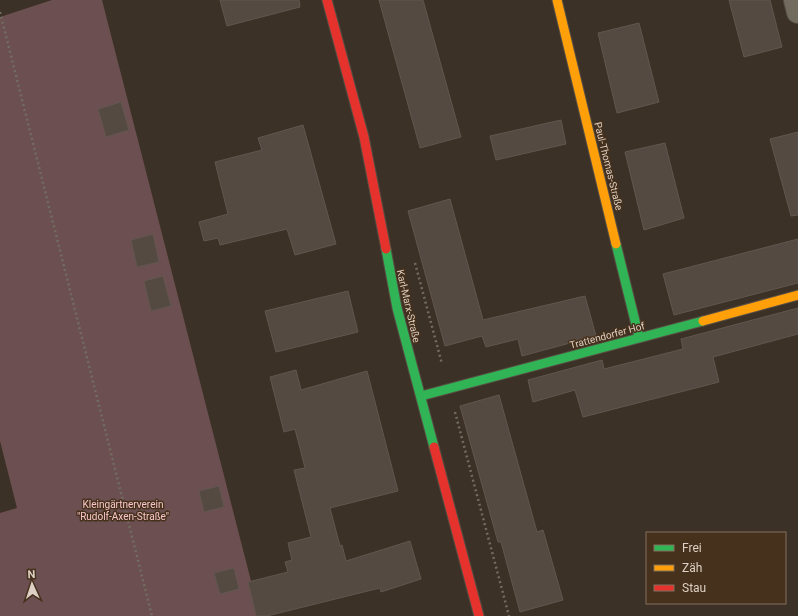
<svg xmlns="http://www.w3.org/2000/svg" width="798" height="616" viewBox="0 0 798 616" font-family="Roboto,sans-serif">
	<rect width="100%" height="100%" fill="#3c3126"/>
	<path fill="#6c5051" d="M52,0H102L260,616H0V513L17,508L0,441V17Z"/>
	<g fill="#544a42" stroke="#62564f">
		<path d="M220,0H299L300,7L227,26Z"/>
		<path d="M379,0H423L461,137L420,148Z"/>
		<path d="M729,0H770L782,47L744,57Z"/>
		<path d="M639,23L659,102L617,113L598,33Z"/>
		<path d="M121,102L129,130L106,137L98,109Z"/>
		<path d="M561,120L566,144L496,160L490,136Z"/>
		<path d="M303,125L336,244L295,255L287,229L220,245L218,238L204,241L199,222L228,214L215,162L262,150L258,138Z"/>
		<path d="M798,132V215L791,216L770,139Z"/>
		<path d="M665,143L684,218L644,230L625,152Z"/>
		<path d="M450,199L483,320L585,296L596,336L522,356L518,339L486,347L482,336L445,346L408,211Z"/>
		<path d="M153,234L159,262L137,267L131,240Z"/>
		<path d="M798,239V283L674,315L663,274Z"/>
		<path d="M163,276L171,306L151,311L144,281Z"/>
		<path d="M348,291L358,332L276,352L265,311Z"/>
		<path d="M798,308V334L713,357L719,382L583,417L575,390L533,402L528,380L602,360L604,369L683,349L681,339Z"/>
		<path d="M296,370L301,390L367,371L398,491L330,508L340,546L342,545L346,561L410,541L421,579L381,592L380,588L267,616H256L248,582L288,572L285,562L292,560L288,543L311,537L294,470L305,468L295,429L284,432L270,377Z"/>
		<path d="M499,395L537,532L543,530L563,600L520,612L501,542H498L460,406Z"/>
		<path d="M219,486L224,507L204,512L199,491Z"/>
		<path d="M234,568L239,589L220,594L214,573Z"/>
	</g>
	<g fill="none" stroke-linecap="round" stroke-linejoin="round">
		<defs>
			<path id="street" d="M795,0L798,12"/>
			<g id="fast">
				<path d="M616,244L639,337"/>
				<path d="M386,249L397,308L434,447"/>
				<path d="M421,396L703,321"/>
			</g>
			<g id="slow">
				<path d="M557,0L616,244"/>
				<path d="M703,321L798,295"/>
			</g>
			<g id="jam">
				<path d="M327,0L364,137L386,249"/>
				<path d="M434,447L479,616"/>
			</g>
		</defs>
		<use href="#street" stroke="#584e44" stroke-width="24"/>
		<use href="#fast" stroke="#584e44" stroke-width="11"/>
		<use href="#slow" stroke="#584e44" stroke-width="11"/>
		<use href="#jam" stroke="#584e44" stroke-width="11"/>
		<g stroke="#726c62" stroke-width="2.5" stroke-dasharray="2 3" stroke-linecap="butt">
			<path d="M0,12L152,616"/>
			<path d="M415,263L442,364"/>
			<path d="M455,412L509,616"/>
		</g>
		<use href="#street" stroke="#726c5f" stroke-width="22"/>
		<use href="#fast" stroke="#30b455" stroke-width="9"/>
		<use href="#slow" stroke="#ff9f0a" stroke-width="9"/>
		<use href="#jam" stroke="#e5322d" stroke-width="9"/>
	</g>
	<g text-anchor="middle" stroke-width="3" stroke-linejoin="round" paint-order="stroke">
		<g font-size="10" fill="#ded0c4" stroke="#46311c">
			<text transform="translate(609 166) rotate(76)" y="4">Paul-Thomas-Straße</text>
			<text transform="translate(409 306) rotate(77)" y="4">Karl-Marx-Straße</text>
			<text transform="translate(607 335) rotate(-15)" y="4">Trattendorfer Hof</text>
		</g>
		<g font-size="10" fill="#f9c7cb" stroke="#46311c">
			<text x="123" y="508">Kleingärtnerverein<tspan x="123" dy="12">"Rudolf-Axen-Straße"</tspan></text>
		</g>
	</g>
	<rect x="646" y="532" width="140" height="72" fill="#46311c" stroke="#83715f"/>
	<rect x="654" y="545" width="20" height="6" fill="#30b455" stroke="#83715f"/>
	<text x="682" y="552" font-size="12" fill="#ded0c4">Frei</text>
	<rect x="654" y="565" width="20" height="6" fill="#ff9f0a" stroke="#83715f"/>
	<text x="682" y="572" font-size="12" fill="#ded0c4">Zäh</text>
	<rect x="654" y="585" width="20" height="6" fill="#e5322d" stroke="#83715f"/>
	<text x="682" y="592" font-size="12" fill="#ded0c4">Stau</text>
	<g transform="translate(32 584) rotate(357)" stroke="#46311c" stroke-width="3" paint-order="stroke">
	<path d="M0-3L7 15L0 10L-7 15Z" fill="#ded0c4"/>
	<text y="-6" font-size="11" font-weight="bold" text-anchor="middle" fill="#ded0c4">N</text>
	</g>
</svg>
